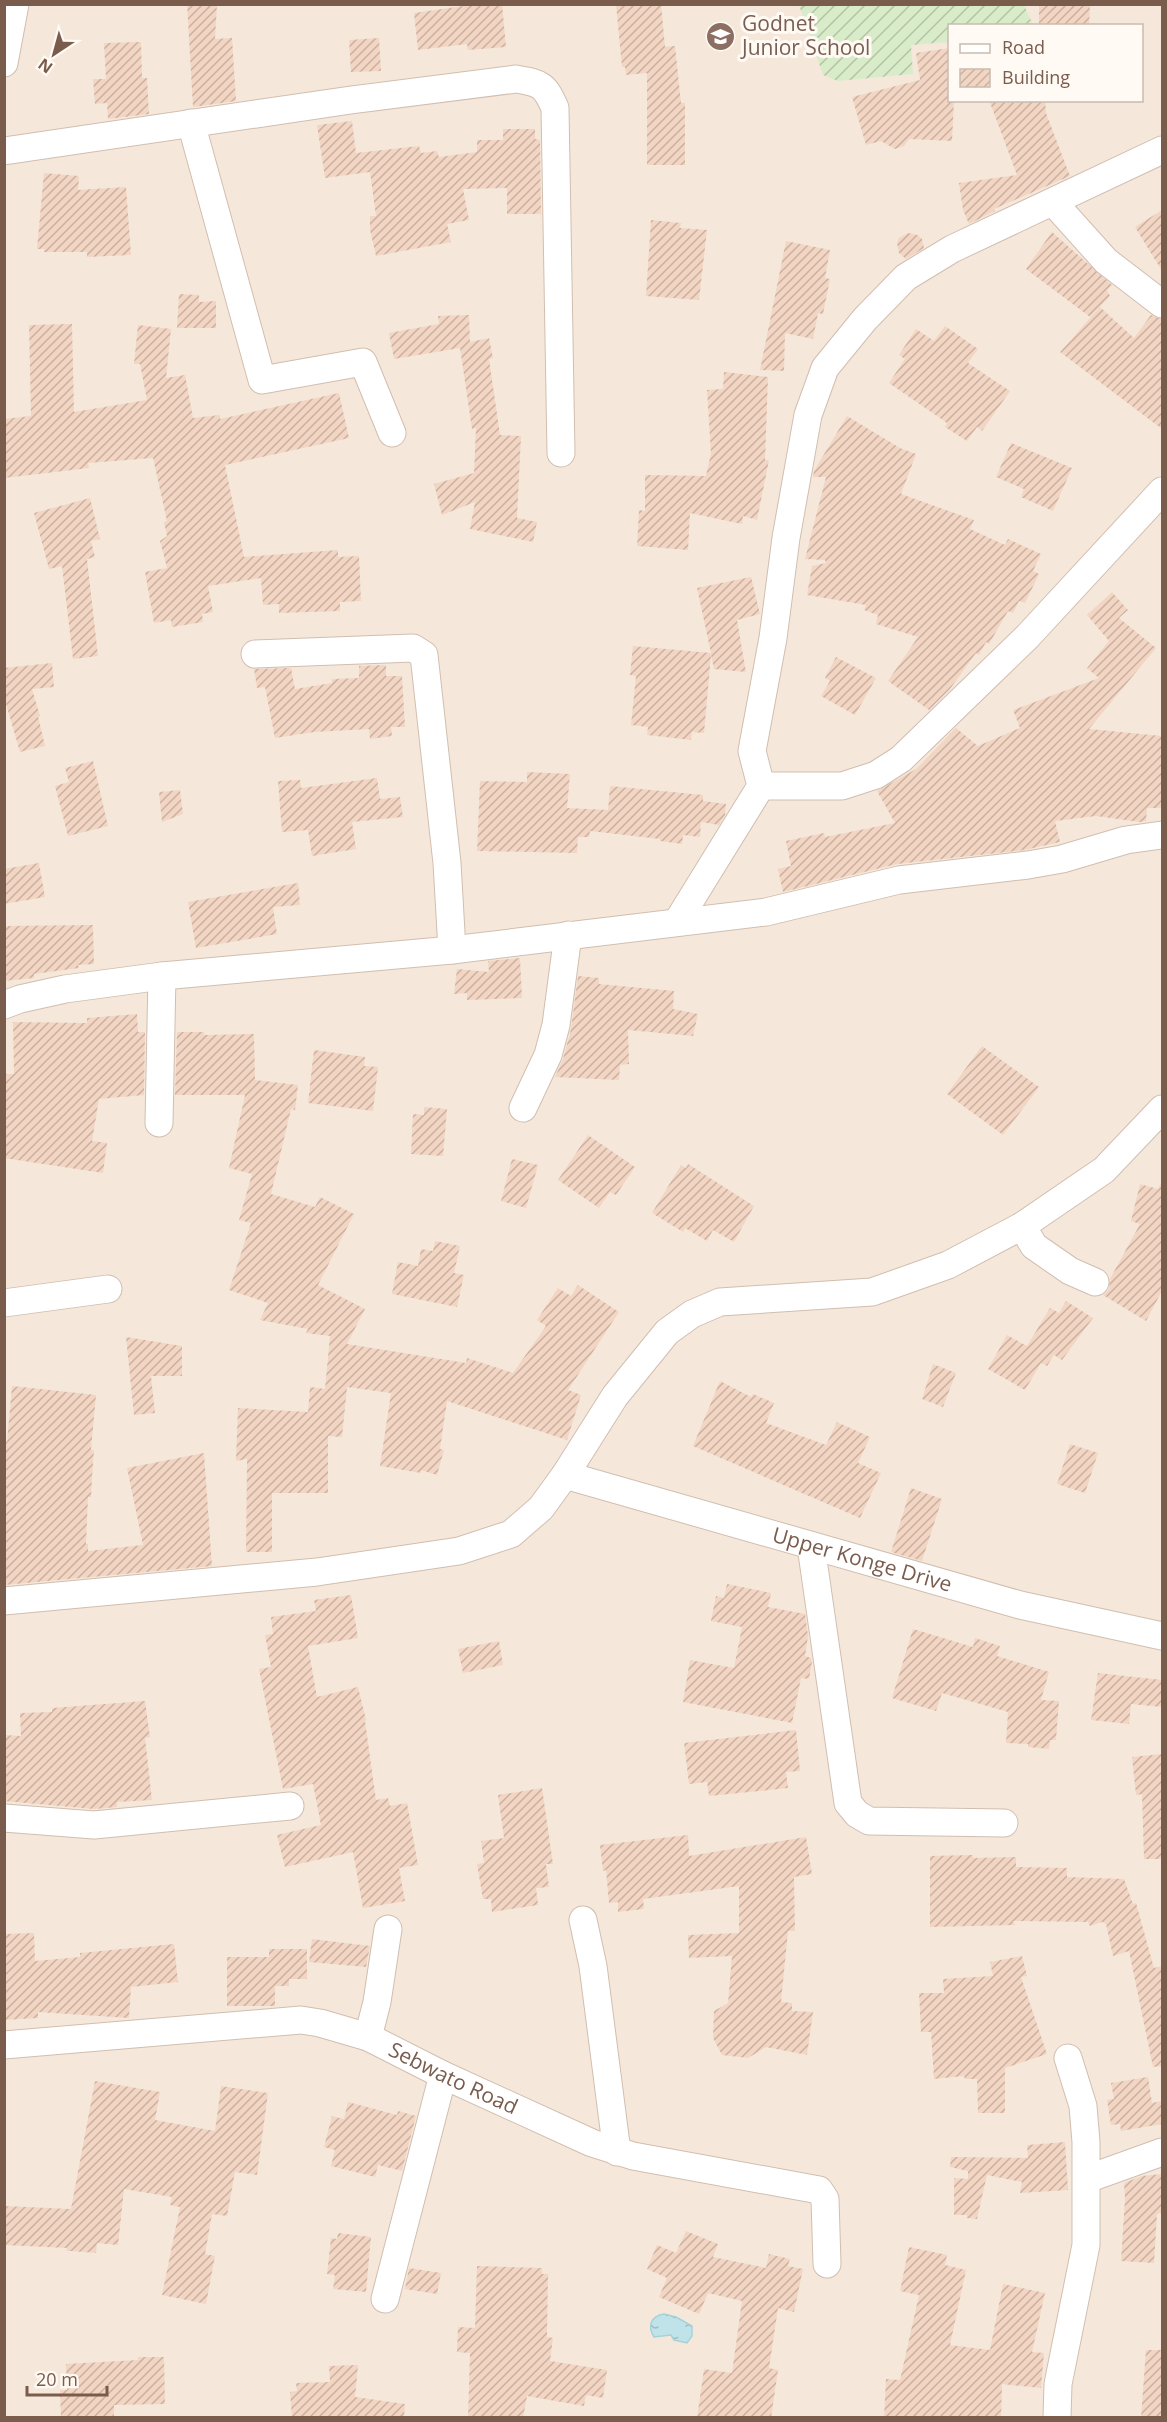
<svg xmlns="http://www.w3.org/2000/svg" width="1167" height="2422" viewBox="0 0 1167 2422" font-family="'Open Sans',sans-serif">
	<defs>
		<pattern id="garden-furrows" width="10" height="10" patternUnits="userSpaceOnUse" patternTransform="scale(1.5)"><rect width="10" height="10" fill="#d8ecc9"/><path d="M-1 1l2-2M0 10L10 0M9 11l2-2" fill="none" stroke="#b4c2a5"/></pattern>
		<pattern id="water-ripples" width="26" height="14" patternUnits="userSpaceOnUse" patternTransform="scale(1.5)"><rect width="26" height="14" fill="#bfe3e8"/><path d="M2 4q2-2 4 0t4 0M15 11q2-2 4 0t4 0" fill="none" stroke="#a0bbbe"/></pattern>
		<pattern id="building-hatch" width="6" height="6" patternUnits="userSpaceOnUse" patternTransform="scale(1.5)"><rect width="6" height="6" fill="#f3d5c3"/><path d="M-1 1l2-2M0 6l6-6M5 7l2-2" fill="none" stroke="#cab0a1"/></pattern>
	</defs>
	<rect width="100%" height="100%" fill="#fdf6ec"/>
	<path fill="#f5e8da" fill-rule="evenodd" d="M5,5H1162V2417H5ZM950,26H1142V100H950Z"/>
	<path fill="url(#garden-furrows)" d="M799,5H1024L1033,25L950,26L949,42L911,45L913,74L838,81L823,75Z"/>
	<path fill="url(#water-ripples)" stroke="#a5d3da" stroke-width="1.5" d="M664,2314L676,2317L692,2326V2336L687,2343L674,2340L671,2335L654,2337C647,2326 651,2316 664,2314Z"/>
	<g fill="url(#building-hatch)">
		<path d="M187,4H217L215,39L232,38L236,101L193,107Z"/>
		<path d="M502,4L506,47L468,50L467,44L418,50L414,13L463,6Z"/>
		<path d="M616,4H661L665,47L675,46L681,103H685V165H647V73L626,75L625,67H622Z"/>
		<path d="M1039,4H1090L1089,26H1039Z"/>
		<path d="M379,38L381,71L351,72L349,40Z"/>
		<path d="M141,42L142,78H147L149,114L108,119L107,103L95,104L93,79H106L104,43Z"/>
		<path d="M950,48V100H954L952,141L909,139L904,146L895,149L881,141L866,145L852,97L920,80L916,53Z"/>
		<path d="M989,100H1045L1046,113L1070,176L994,209L995,211L969,224L963,210L959,183L1017,175Z"/>
		<path d="M352,121L356,153L419,146L421,153L437,151L439,157L477,152V140H503V129H535V139L540,140L541,214H507V188L463,189L469,220L447,224L451,242L376,256L370,230V216H376L370,172L325,178L317,125Z"/>
		<path d="M44,173L79,176L78,190L126,187L131,255L87,257V252H44V249H37Z"/>
		<path d="M1162,210V271L1135,227Z"/>
		<path d="M651,220L681,223L680,228L707,230L699,300L646,296Z"/>
		<path d="M1052,232L1112,285L1107,290L1110,296L1090,317L1026,269Z"/>
		<path d="M908,233L918,235L922,239L924,248L906,259L899,253L897,243L899,238Z"/>
		<path d="M786,241L830,250L825,278L830,279L823,314L818,313L813,339L785,333L784,371L760,370Z"/>
		<path d="M179,294L199,295V302L216,301V328H177Z"/>
		<path d="M1100,307L1134,338L1151,315L1162,319V429L1060,352Z"/>
		<path d="M469,315L470,342L489,338L493,358L489,359L500,435L521,436L517,518L537,522L533,542L470,529L475,502L442,515L434,484L474,473L476,428L472,429L460,348L394,359L389,333L439,324L438,316Z"/>
		<path d="M72,324L74,412L147,400L140,364H134L138,325L171,329L166,378L185,375L193,418L220,415V419L339,393L349,438L225,465L244,557L338,550V557L359,556L361,601L340,602V611L279,613V604L263,605L261,578L208,586L213,612L202,614L203,622L172,627L171,620L154,623L145,572L167,568L160,541L167,536L164,522L167,521L153,458L88,463L89,468L4,478V419L31,416L29,325Z"/>
		<path d="M945,326L978,349L968,363L1010,391L982,431L977,427L967,441L945,427L947,423L889,383L905,359L899,355L916,329L934,341Z"/>
		<path d="M724,372L768,377L765,460H769L757,520L743,516L742,524L690,513L688,550L637,546L639,510L645,511V475L706,476L711,453L707,390L723,389Z"/>
		<path d="M847,416L900,448L916,454L901,494L974,520L970,529L1005,545L1008,539L1041,554L1033,571L1039,574L1025,603L1019,601L1013,613L1008,611L989,644L986,642L979,655L976,653L950,689L929,710L888,681L918,637L876,624L878,615L864,610L866,605L807,595L812,566L826,563L825,560L805,559L826,477H813L814,471Z"/>
		<path d="M1011,443L1072,468L1053,511L1021,497L1024,489L996,477Z"/>
		<path d="M90,498L100,539L91,541L95,557L87,559L98,656L73,659L62,566L49,569L34,513Z"/>
		<path d="M751,577L760,614L737,620L746,672L714,669L711,655L704,733L692,732L691,740L647,735L648,727L631,725L636,676L630,675L633,646L711,653L697,588Z"/>
		<path d="M1112,592L1128,610L1119,618L1156,648L1089,729L1162,736V808H1147L1146,821L1140,822L1096,816L1055,821L1060,842L1024,850L897,864L783,892L778,869L791,866L786,841L824,833L825,837L895,823L877,791L916,769L956,728L978,746L1020,728L1013,710L1099,678L1087,668L1109,641L1087,615Z"/>
		<path d="M836,657L876,678L855,715L821,696L830,681L825,678Z"/>
		<path d="M52,663L54,687L32,689L40,716H38L45,746L20,752L4,697V668Z"/>
		<path d="M386,665V676H402L405,727H391L392,736L370,739L369,729L314,732L275,738L265,687L257,688L254,669L291,668L295,689L332,683V679L359,678V666Z"/>
		<path d="M93,761L108,826L68,836L55,786L69,782L65,768Z"/>
		<path d="M527,772L570,774L567,808L608,810L610,786L703,795V801L726,804L725,815L719,825L701,822L700,837L683,835L682,844L660,841V839L590,831L589,837H578L577,853L477,851L480,781L527,782Z"/>
		<path d="M377,778L380,799L400,797L403,817L352,822L356,849L312,856L308,830L282,832L278,781L300,780L301,788Z"/>
		<path d="M180,790L183,814L162,822L159,792Z"/>
		<path d="M39,863L45,897L4,904V869Z"/>
		<path d="M298,883L300,905L273,907L277,934L196,948L188,902Z"/>
		<path d="M93,925L94,964L78,965L79,968L34,974V978L4,981V926Z"/>
		<path d="M520,958L522,998L467,1000V993L454,994L457,969L489,972L488,961Z"/>
		<path d="M578,976L599,978V984L674,991L673,1009L698,1014L693,1036L628,1030L629,1064L620,1065L619,1080L555,1077L563,1059L571,1029Z"/>
		<path d="M137,1014L138,1032H145L144,1095L99,1099L92,1141L107,1143L103,1173L4,1158V1074H14L13,1022L87,1023V1018Z"/>
		<path d="M177,1032H204V1035L254,1034L255,1080L298,1085L295,1110L291,1109L271,1194L315,1207L320,1197L354,1214L318,1285L365,1309L347,1344L466,1363L467,1358L513,1373L546,1326L537,1320L558,1288L571,1296L578,1285L619,1312L568,1390L581,1395L567,1440L447,1401L440,1449L444,1450L437,1475L421,1470V1473L380,1466L391,1393L347,1387L342,1437L328,1436V1493H272V1552H246L247,1459L236,1461L238,1408L308,1412L310,1387L325,1389L330,1336L306,1333L308,1329L260,1320L268,1303L229,1290L251,1223L239,1220L252,1174L229,1168L245,1095H175Z"/>
		<path d="M982,1046L1039,1087L1003,1135L947,1094Z"/>
		<path d="M314,1050L365,1057L364,1066L378,1067L373,1111L308,1103Z"/>
		<path d="M424,1107L447,1109L443,1156L411,1154L413,1114L424,1115Z"/>
		<path d="M588,1135L635,1167L616,1195L610,1192L599,1208L558,1180Z"/>
		<path d="M512,1159L538,1165L526,1208L501,1201Z"/>
		<path d="M688,1164L754,1206L734,1242L713,1230L707,1241L685,1228L683,1232L652,1213L681,1165L686,1168Z"/>
		<path d="M1162,1181V1291L1146,1321L1103,1295L1109,1289L1110,1279L1140,1224L1131,1221L1140,1184L1158,1189Z"/>
		<path d="M435,1241L460,1246L454,1273L464,1275L457,1307L392,1294L398,1262L418,1266L421,1249L433,1251Z"/>
		<path d="M1066,1301L1093,1318L1062,1360L1054,1355L1047,1366L1041,1363L1025,1390L988,1369L1007,1335L1027,1346L1050,1308L1059,1313Z"/>
		<path d="M126,1337L182,1346V1376H151L155,1413L134,1415Z"/>
		<path d="M933,1364L956,1373L943,1407L922,1399Z"/>
		<path d="M720,1381L751,1397L753,1394L774,1403L766,1423L826,1445L837,1422L870,1437L858,1463L881,1473L860,1518L693,1446Z"/>
		<path d="M12,1386L96,1395L91,1450H94L92,1477L91,1497H88L86,1544H88V1551L143,1545L127,1468L204,1453L212,1566L4,1585V1442H7Z"/>
		<path d="M1070,1444L1098,1453L1085,1493L1057,1484Z"/>
		<path d="M911,1488L942,1499L922,1561L891,1552Z"/>
		<path d="M727,1584L771,1593L768,1607L805,1614L808,1636L805,1656L811,1658L812,1662L809,1679L801,1678L792,1723L683,1702L690,1660L734,1668L742,1627L711,1621L716,1596L724,1598Z"/>
		<path d="M351,1595L358,1638L308,1646L317,1697L358,1687L366,1720L365,1721L376,1800L388,1798L390,1806L407,1803L418,1865L399,1868L405,1901L363,1908L353,1852L285,1867L277,1835L321,1825L313,1784L283,1789L259,1669L271,1667L265,1635L273,1634L271,1617L316,1611L314,1600Z"/>
		<path d="M913,1629L973,1647L975,1638L1000,1646L997,1656L1049,1672L1041,1700L1059,1701L1056,1740H1050L1049,1749L1028,1747V1744L1006,1743L1008,1712L942,1693L936,1711L892,1698Z"/>
		<path d="M499,1641L503,1665L463,1673L458,1649Z"/>
		<path d="M1098,1673L1162,1680V1707L1131,1704L1129,1724L1091,1720Z"/>
		<path d="M145,1701L150,1737L145,1738L152,1800L117,1802V1807L94,1809L4,1801V1735L21,1736L20,1713L52,1712V1708Z"/>
		<path d="M796,1730L800,1771L786,1772L788,1788L709,1796L707,1782L689,1784L684,1743Z"/>
		<path d="M1162,1754V1859H1144L1142,1794L1136,1795L1132,1757Z"/>
		<path d="M542,1788L553,1864H546L549,1887L536,1888L538,1905L492,1912L491,1899H483L477,1864L484,1863L481,1841L504,1838L498,1795Z"/>
		<path d="M688,1835L689,1856L806,1837L812,1874L794,1877L795,1931H788L781,2002L792,2003V2011L813,2012L807,2055L766,2047L748,2058L722,2055L713,2038L714,2011L728,2003L732,1956L689,1958L688,1935L739,1933V1886L643,1899L644,1909L618,1912V1902L609,1903L606,1870L603,1871L600,1845Z"/>
		<path d="M973,1855V1858L1016,1857V1867L1067,1868V1877L1124,1879L1133,1904L1136,1903L1154,1968L1162,1966V2066L1153,2067L1129,1951L1113,1956L1106,1924L1102,1922L1090,1926L1088,1922L1013,1921L1015,1925L930,1927V1856Z"/>
		<path d="M34,1933L35,1961L80,1957V1953L174,1944L178,1982L131,1987L129,2018L38,2012V2018L4,2020V1934Z"/>
		<path d="M312,1939L370,1946L366,1967L309,1962Z"/>
		<path d="M269,1949H307V1979H289V1986H275V2006H227V1957H269Z"/>
		<path d="M1022,1956L1027,1976L1021,1977L1047,2054L1005,2068V2113H978L977,2079H965L964,2076L934,2079L931,2032H921L919,1993H944L943,1979L993,1976L990,1962Z"/>
		<path d="M1148,2077L1152,2103L1162,2101V2124L1121,2131L1120,2124L1111,2125L1107,2100L1114,2099L1111,2083Z"/>
		<path d="M95,2081L160,2092L155,2120L215,2131L221,2086L268,2093L257,2175L235,2172L227,2216L212,2214L205,2254L215,2256L206,2304L162,2295L180,2207L170,2205L172,2197L124,2189L118,2245L97,2243L96,2253L71,2251H67V2248L4,2245V2206L71,2209Z"/>
		<path d="M348,2102L397,2115L398,2111L416,2116L402,2171L378,2165L375,2177L331,2166L335,2150L324,2147L332,2116L344,2119Z"/>
		<path d="M1065,2142L1068,2190L1020,2193L1022,2182L987,2175L977,2219L967,2218V2215H954V2178L968,2179V2171L950,2167L951,2157L1028,2158L1027,2145Z"/>
		<path d="M1162,2174V2213L1157,2214L1154,2263L1121,2261L1125,2199L1124,2183L1142,2176Z"/>
		<path d="M686,2231L718,2244L713,2257L766,2268L769,2254L790,2259L788,2266L803,2269L794,2312L778,2308L769,2368L778,2370L771,2418H697L704,2369L732,2373L742,2301L708,2293L699,2314L659,2297L667,2278L647,2269L657,2245L676,2253Z"/>
		<path d="M338,2233L371,2237L366,2292L333,2289L335,2275L327,2274L331,2238L337,2239Z"/>
		<path d="M909,2247L947,2255L945,2265L966,2270L950,2345L990,2350L1003,2284L1045,2293L1032,2352L1044,2353L1041,2388L1002,2384L1001,2418H884L886,2379L900,2380L919,2295L900,2291Z"/>
		<path d="M477,2266L542,2268V2274H548L547,2337L553,2338L550,2361L607,2370L603,2398L586,2395L584,2406L527,2396L523,2418H468L470,2353L457,2352L458,2327L475,2328Z"/>
		<path d="M409,2268L441,2273L437,2294L405,2289Z"/>
		<path d="M1146,2350H1162V2418H1141Z"/>
		<path d="M138,2357H164L165,2404L114,2405V2418H61L60,2390H67L66,2364L138,2360Z"/>
		<path d="M358,2365L355,2397L405,2404L404,2418H292L290,2392L297,2391L296,2383L330,2382L329,2366Z"/>
	</g>
	<g fill="none" stroke-linecap="round" stroke-linejoin="round">
		<defs>
			<g id="minor">
				<path d="M4,63L15,4"/>
				<path d="M191,123L262,380L363,362L392,433"/>
				<path d="M4,151L351,100L516,79C541,83 545,85 555,108L561,453"/>
				<path d="M1053,202L1106,261L1162,304"/>
				<path d="M255,654L413,648L424,655L447,863L452,950"/>
				<path d="M761,786H842L876,775L901,759L1027,637L1162,491"/>
				<path d="M677,922L761,786L752,751L773,638L786,538L808,415L825,368L865,319L906,277L952,249L1162,150"/>
				<path d="M4,1005L20,999L65,989L162,976L452,950L766,912L899,880L1028,865L1062,859L1126,840L1162,835"/>
				<path d="M523,1108L548,1055L556,1025L568,935"/>
				<path d="M159,1123L162,976"/>
				<path d="M1022,1226L1034,1246L1070,1271L1095,1282"/>
				<path d="M4,1303L108,1289"/>
				<path id="s1" d="M565,1475L1020,1605L1162,1636"/>
				<path d="M811,1546L848,1803L857,1814L869,1821L1004,1823"/>
				<path d="M4,1601L317,1572L459,1551L511,1534L541,1508L565,1475L615,1396L667,1332L692,1314L720,1302L872,1292L948,1265L1022,1226L1104,1170L1162,1109"/>
				<path d="M4,1818L94,1825L290,1806"/>
				<path d="M583,1920L593,1966L617,2152"/>
				<path d="M368,2037L377,2002L388,1929"/>
				<path id="s2" d="M4,2045L301,2020L320,2023L368,2037L443,2075L592,2143L633,2156L819,2190L825,2199L827,2264"/>
				<path d="M1087,2179L1162,2152"/>
				<path d="M385,2299L443,2075"/>
				<path d="M1057,2418L1058,2384L1086,2245V2142L1083,2106L1068,2058"/>
			</g>
		</defs>
		<use href="#minor" stroke="#d1beb0" stroke-width="29"/>
		<use href="#minor" stroke="#fff" stroke-width="27"/>
	</g>
	<defs>
		<symbol id="school-disc" viewBox="-11 -11 22 22"><circle r="9.5" fill="#8d6e63" stroke="#fffaf3"/><path d="M0-5L7-2L0 1L-7-2ZM-4 1L0 2.5L4 1V4Q0 6-4 4Z" fill="#fff"/></symbol>
	</defs>
	<g fill-rule="evenodd">
		<use href="#school-disc" x="704" y="20" width="33" height="33"/>
	</g>
	<g text-anchor="middle" stroke-width="6" stroke-linejoin="round" paint-order="stroke">
		<g font-size="21" fill="#785e54" stroke="#fffaf3" text-anchor="start">
			<text x="742" y="31">Godnet<tspan x="742" dy="24">Junior School</tspan></text>
		</g>
		<g font-size="21" fill="#7a5c4d" stroke="#fffaf3">
			<text dy="7" stroke="none"><textPath href="#s1" startOffset="309">Upper Konge Drive</textPath></text>
			<text dy="7" stroke="none"><textPath href="#s2" startOffset="462">Sebwato Road</textPath></text>
		</g>
	</g>
	<rect width="1167" height="2422" fill="none" stroke="#7a5c4d" stroke-width="12"/>
	<rect x="948" y="24" width="195" height="78" fill="#fffaf3" stroke="#cabbb1" stroke-width="1.5"/>
	<rect x="960" y="44" width="30" height="9" fill="#ffffff" stroke="#cabbb1" stroke-width="1.5"/>
	<text x="1002" y="54" font-size="18" fill="#7a5c4d">Road</text>
	<rect x="960" y="69" width="30" height="18" fill="url(#building-hatch)" stroke="#cabbb1" stroke-width="1.5"/>
	<text x="1002" y="84" font-size="18" fill="#7a5c4d">Building</text>
	<g transform="translate(54 54) rotate(216)" stroke="#fffaf3" stroke-width="4.5" paint-order="stroke">
	<path d="M0-4.5L10 22L0 15L-10 22Z" fill="#7a5c4d"/>
	<text y="-9" font-size="16" font-weight="bold" text-anchor="middle" fill="#7a5c4d">N</text>
	</g>
	<path d="M27 2386v9h80v-9" fill="none" stroke="#7a5c4d" stroke-width="3"/>
	<text x="36" y="2386" font-size="18" fill="#7a5c4d" stroke="#fffaf3" stroke-width="4.5" paint-order="stroke">20 m</text>
</svg>
